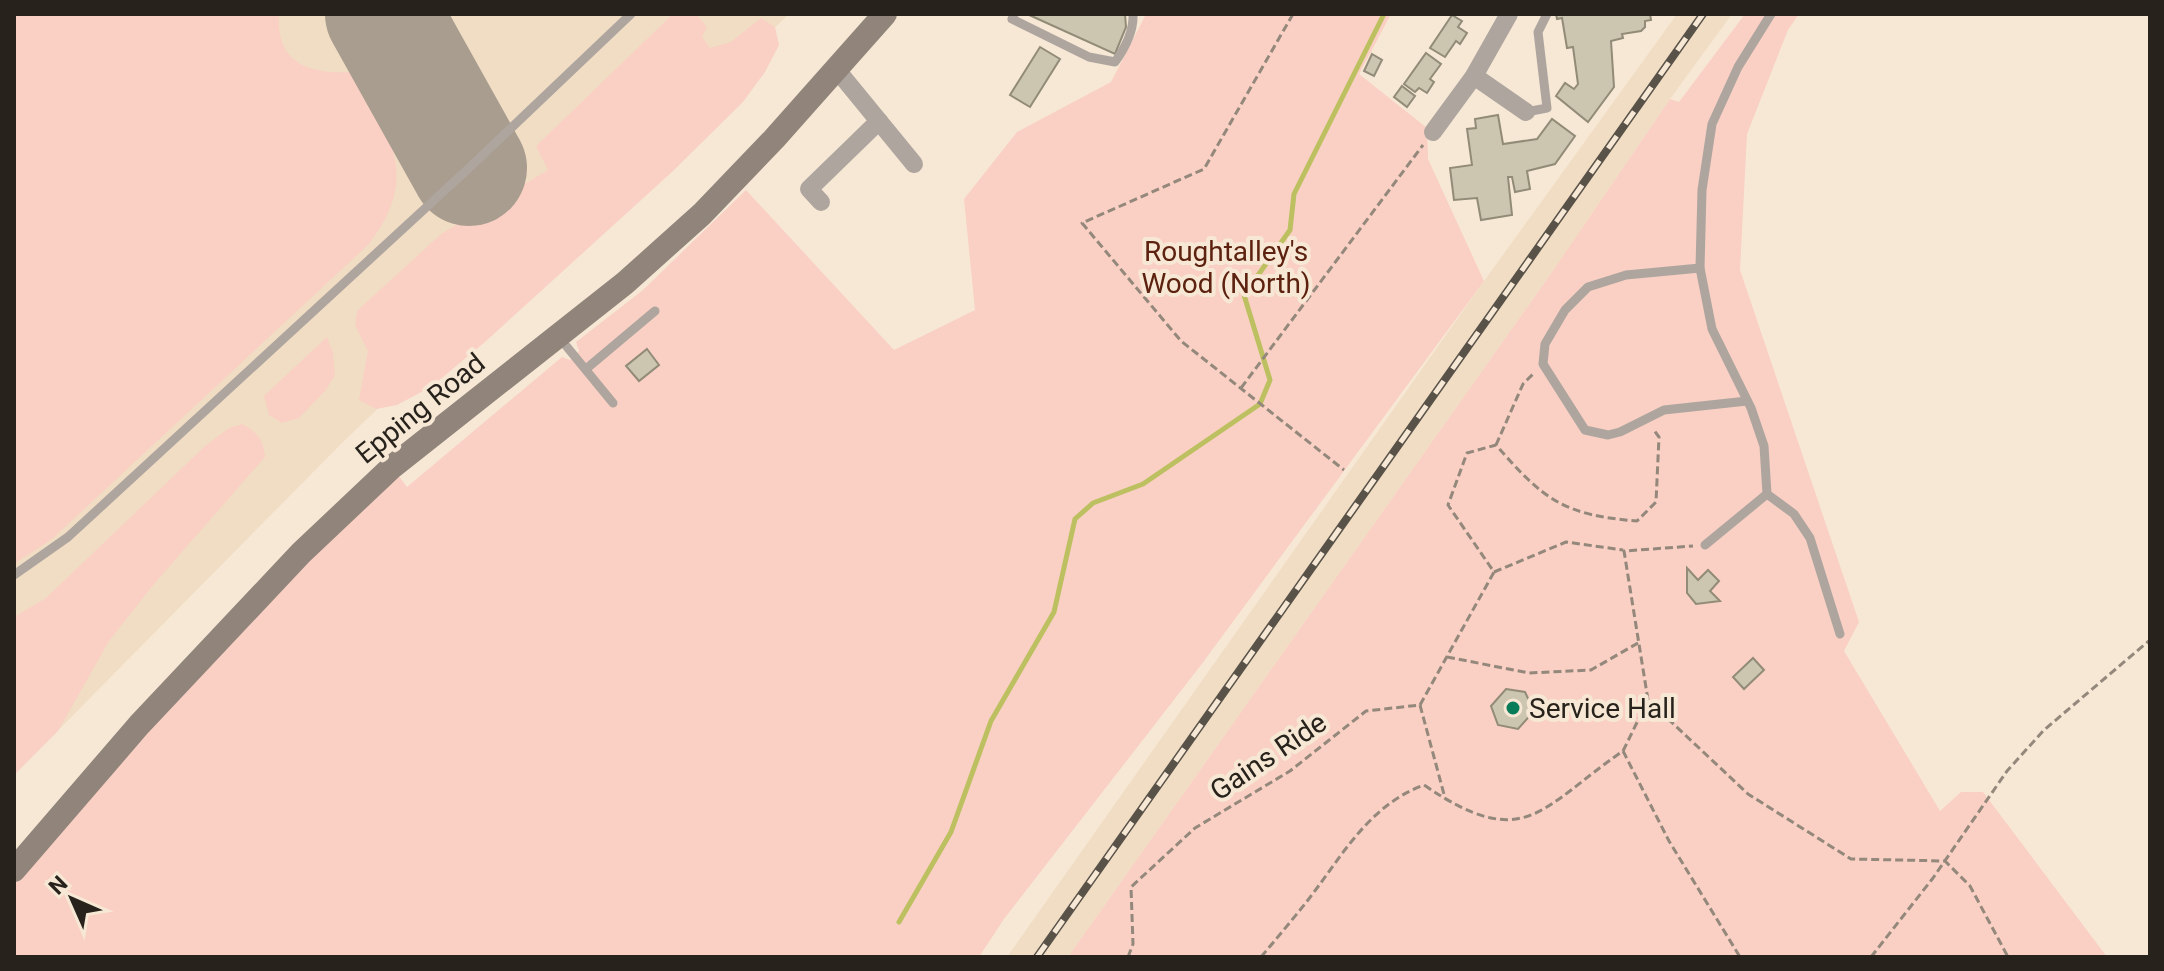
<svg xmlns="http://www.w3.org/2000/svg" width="2164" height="971" viewBox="0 0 2164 971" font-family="Roboto,sans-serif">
	<rect width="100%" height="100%" fill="#f7e8d5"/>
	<g fill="#f1ddc4">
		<path d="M14,14H789L343,442L14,775Z"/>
		<path d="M1677,14H1732L1670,99L1552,272L1068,957H1007L1484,281Z"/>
	</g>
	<g fill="#f9d0c3">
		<path d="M14,14H279C276,64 309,74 352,72C390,138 422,175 368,245L52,539L14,564Z"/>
		<path d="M673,14H696L707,27L702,37L710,48L731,42L761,18L775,27L779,45L765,72L743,102L673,171L485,342L431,387L397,405L376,409L359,400L368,351L355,325L357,311L441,234L548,170L536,146Z"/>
		<path d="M1146,14H1391L1359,74L1427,128L1428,159L1484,281L1201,665L1004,919L979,957H14V859L392,467L407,487L562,357L570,360L579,351L576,342L643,290L746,190L894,350L975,310L964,199L1017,132L1111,82Z"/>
		<path d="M1745,14H1799L1788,30L1747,134L1740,270L1859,622L1844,651L1940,811L1961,792H1983L2107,957H1068L1552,272L1670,99L1679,102Z"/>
		<path d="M327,337L333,353L335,375L325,391L299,418L282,423L269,415L264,396Z"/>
		<path d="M242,424C257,431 264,441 265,457L154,584L109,641L58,731L14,775V617L46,598L204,447L229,428Z"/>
	</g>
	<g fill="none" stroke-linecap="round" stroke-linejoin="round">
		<path stroke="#bdc060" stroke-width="5" d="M899,922L951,832L991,721L1054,612L1075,519L1093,503L1143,484L1260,404L1270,380L1244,295L1290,230L1294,194L1384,14"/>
		<path stroke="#a89d8e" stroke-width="116" d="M383,14L469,168"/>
	</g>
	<g fill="#ccc5b0" stroke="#918b77" stroke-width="2">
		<path d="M1027,14H1125L1126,27L1115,54Z"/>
		<path d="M1556,14H1650L1651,20L1645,21V27L1641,31L1622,34L1623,38L1611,41L1614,87L1588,122L1556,96L1565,83L1574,89L1578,84L1573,47L1567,48L1562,18L1557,19Z"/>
		<path d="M1452,15L1462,21L1458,27L1467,33L1460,44L1456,41L1445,57L1430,48Z"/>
		<path d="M1040,47L1060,59L1030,107L1010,95Z"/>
		<path d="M1426,53L1441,64L1430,79L1434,82L1427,93L1419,88L1415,92L1404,84Z"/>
		<path d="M1372,54L1382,60L1374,76L1364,71Z"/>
		<path d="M1402,86L1415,96L1407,107L1394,97Z"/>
		<path d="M1498,115L1503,144L1537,139L1552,119L1575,136L1555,164L1527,171L1530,189L1515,192L1512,177H1508L1512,215L1481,220L1477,198L1454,200L1450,168L1472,165L1467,129L1476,128L1475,119Z"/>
		<path d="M647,349L659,365L639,381L626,366Z"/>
		<path d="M1687,568L1698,580L1708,570L1719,581L1710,591L1720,601L1696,604L1687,593Z"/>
		<path d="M1753,658L1764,670L1744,689L1733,677Z"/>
		<path d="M1506,689L1525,692L1534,711L1518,729L1498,725L1491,706Z"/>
	</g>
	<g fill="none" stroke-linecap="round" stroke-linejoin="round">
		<g stroke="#93887b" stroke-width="3" stroke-dasharray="8 4" stroke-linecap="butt">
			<path d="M1293,14L1204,169L1082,223L1181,341L1344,470"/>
			<path d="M1241,388L1423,145"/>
			<path d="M1496,445L1523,384L1535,372"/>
			<path d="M1494,572L1566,542L1623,550"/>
			<path d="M1447,657L1529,673L1591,670L1638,643"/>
			<path d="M1648,700L1624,551L1693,546"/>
			<path d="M1420,705L1494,572L1448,505L1467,453L1496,445C1544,500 1563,515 1637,521L1656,502L1659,437L1653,429"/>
			<path d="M1623,751L1648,700L1748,794L1851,859L1945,861L1970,886L2008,957"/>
			<path d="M1128,957L1133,944L1131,887L1195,828L1290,771L1366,711L1420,705L1445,798"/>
			<path d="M1261,957C1277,938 1293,919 1308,900C1342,856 1369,805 1424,785C1525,854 1540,808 1623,751L1669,841L1740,957"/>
			<path d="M1871,957L1933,878L2007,771L2044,730L2150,640"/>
		</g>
		<g stroke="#aea59f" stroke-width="9">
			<path d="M1014,14L1012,19L1089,57L1115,62C1125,48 1134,32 1133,14"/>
			<path d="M1771,14L1738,67L1712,124L1702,190L1700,268L1712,329L1751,408L1764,446L1767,494L1794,514L1810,538L1840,634"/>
			<path d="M1526,112L1547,108L1538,32L1547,14"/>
			<path d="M1700,268L1626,275L1588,287L1565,310L1545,344L1543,364L1585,430L1608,435L1620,432L1664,410L1747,401"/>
			<path d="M558,336L613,403"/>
			<path d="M586,369L655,311"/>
			<path d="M1705,545L1767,494"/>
			<path d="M14,575L68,537L469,168L631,14"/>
		</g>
		<g stroke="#aea59f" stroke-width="18">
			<path d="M837,70L914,164"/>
			<path d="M1474,76L1526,112"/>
			<path d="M1433,132L1474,76L1509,14"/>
			<path d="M821,202L809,189L879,121"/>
		</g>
		<path stroke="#90847b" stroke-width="24" d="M14,870L139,725L301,553L392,467L625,283L702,214L774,139L885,14"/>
		<defs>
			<path id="rail" d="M1037,957L1703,14"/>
		</defs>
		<use href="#rail" stroke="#595248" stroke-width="8"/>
		<use href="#rail" stroke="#f7e8d5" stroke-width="5" stroke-dasharray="15" stroke-linecap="butt"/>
	</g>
	<circle fill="#067c58" stroke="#f7e8d5" stroke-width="3" cx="1513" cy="708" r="8"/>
	<g text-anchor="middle" stroke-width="8" stroke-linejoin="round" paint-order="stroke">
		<g font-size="28" fill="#5c220f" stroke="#f7e8d5">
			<text x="1226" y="261">Roughtalley's<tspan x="1226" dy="32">Wood (North)</tspan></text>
		</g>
		<g font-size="28" fill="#27221b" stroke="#f7e8d5">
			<text transform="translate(420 408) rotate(-39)" y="10">Epping Road</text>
			<text transform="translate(1268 756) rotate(-34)" y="10">Gains Ride</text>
		</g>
		<g font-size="28" fill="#27221b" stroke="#f7e8d5" text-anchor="start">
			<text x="1529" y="718">Service Hall</text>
		</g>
	</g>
	<rect width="2164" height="971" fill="none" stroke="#27221b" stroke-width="32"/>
	<g transform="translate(72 899) rotate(315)" stroke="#f7e8d5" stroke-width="6" paint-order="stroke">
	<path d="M0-6L14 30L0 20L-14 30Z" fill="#27221b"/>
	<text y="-12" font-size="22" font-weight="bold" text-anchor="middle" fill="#27221b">N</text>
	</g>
</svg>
